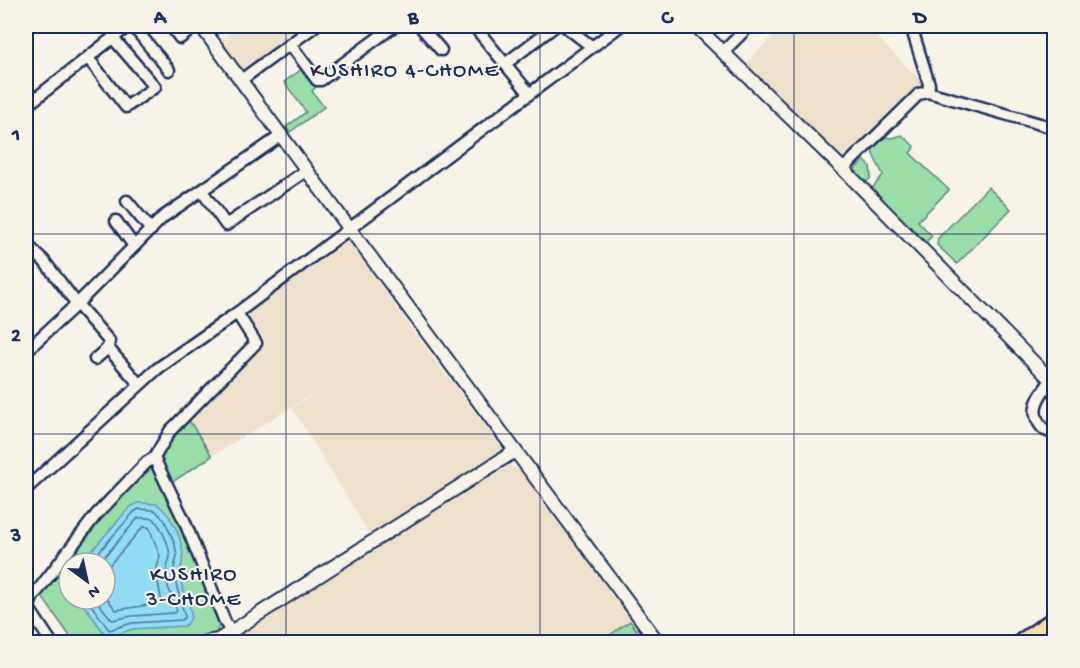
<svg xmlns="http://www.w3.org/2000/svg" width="1080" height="668" viewBox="0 0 1080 668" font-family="'Gochi Hand',sans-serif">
	<rect width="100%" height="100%" fill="#f7f3e8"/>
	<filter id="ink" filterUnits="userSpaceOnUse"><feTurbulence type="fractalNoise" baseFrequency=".0167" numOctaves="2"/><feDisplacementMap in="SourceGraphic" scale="12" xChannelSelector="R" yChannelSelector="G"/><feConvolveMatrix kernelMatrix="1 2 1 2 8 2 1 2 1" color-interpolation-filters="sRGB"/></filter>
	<g filter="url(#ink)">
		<g fill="#eee1cc">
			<path d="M230,26H311L249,71L243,70L221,39L229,34Z"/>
			<path d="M783,26H866L924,84L843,164L744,65Z"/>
			<path d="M346,237L413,331L503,449L372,538L292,408L319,390L212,456L187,417L262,348L265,343L264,338L245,314L247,308Z"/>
			<path d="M508,466L519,469L647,642H248L240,632Z"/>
		</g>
		<g fill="#99dda8" stroke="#5a8683" stroke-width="1.5" fill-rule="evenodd">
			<path d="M302,69L316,87L312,91L324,107L290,132L286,127L306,112L284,82Z"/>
			<path d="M902,135L915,147L910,153L949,190L918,221L932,236L923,245L870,191L883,175C880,166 873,159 872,150L885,137L892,138Z"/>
			<path d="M864,160L870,166L871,178L865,183L852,172Z"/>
			<path d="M988,187L1011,209L957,264L937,245L938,238Z"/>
			<path d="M187,417L212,456L171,483L159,462L178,428Z"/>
			<path d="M145,465L155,469L183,528L220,624L215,635L176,642H74L40,594L56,569ZM69,563H105V599H69Z"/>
			<path d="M630,621L646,642H600Z"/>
		</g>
		<path fill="#92dcf3" stroke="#6297b7" stroke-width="1.5" d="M138,503L157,504C174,517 190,551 179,572C181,580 182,589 185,596C189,607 197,618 184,626L133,629L109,637L106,636L88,610L76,599H105V563H81L130,507Z"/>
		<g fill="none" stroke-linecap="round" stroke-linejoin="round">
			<g stroke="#4b749a" stroke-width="1.5">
				<path d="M105,570L143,527H149L160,556L156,572L162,603L116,610L105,596"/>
				<path d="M83,599L92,606L109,630L132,623L182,620L185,617L173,573L177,556L175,545L165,521L155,510L139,509L134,512L89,563"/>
				<path d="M95,599L112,620L132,616L174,613L177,611C172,599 167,587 166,575C165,567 170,563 170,556C169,544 161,526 153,518H138L99,563"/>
			</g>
			<defs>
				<g id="minor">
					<path d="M133,26L169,70"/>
					<path d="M171,26L180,38L196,26"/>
					<path d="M420,26L441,50"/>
					<path d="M474,26L529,93"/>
					<path d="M565,26L591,46"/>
					<path d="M911,26L929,84L928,92"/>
					<path d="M290,44L317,80H321L394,26"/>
					<path d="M723,52L749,26"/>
					<path d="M88,58L126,107L155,87L113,38"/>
					<path d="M505,64L555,26"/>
					<path d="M241,80L315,26"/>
					<path d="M26,106L128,26"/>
					<path d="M843,169L919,94L928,92L1054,128"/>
					<path d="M202,191L226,225L307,170"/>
					<path d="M127,201L151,230"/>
					<path d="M116,221L134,246"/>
					<path d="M26,244L44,261L77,304L109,341L108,348L95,359"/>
					<path d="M108,348L139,384"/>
					<path d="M26,351L77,304L163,217L282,135"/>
					<path d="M1051,380C1042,393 1029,407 1039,423C1043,430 1047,432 1054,433"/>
					<path d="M26,489L157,369L237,313L620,26"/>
					<path d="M28,607L51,642"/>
					<path d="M26,614L32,598L96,515L147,462L154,458"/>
					<path d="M231,632L225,622L184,520L154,458L170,431L256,343L237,313"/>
				</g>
				<g id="tertiary">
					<path d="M201,26L349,228L658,642"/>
					<path d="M696,26L843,169L1054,383"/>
					<path d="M206,642L218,640L515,451"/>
				</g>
				<path id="trunk" d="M1022,642L1054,620"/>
			</defs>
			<use href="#minor" stroke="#1b2f5e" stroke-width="15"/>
			<use href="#tertiary" stroke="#1b2f5e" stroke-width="16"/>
			<use href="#trunk" stroke="#1b2f5e" stroke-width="21"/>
			<use href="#minor" stroke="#f7f3e8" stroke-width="10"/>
			<use href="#tertiary" stroke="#f7f3e8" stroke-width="12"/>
			<use href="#trunk" stroke="#f8deab" stroke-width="16"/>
		</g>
	</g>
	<path fill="none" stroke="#1b2f5e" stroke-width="1.5" stroke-opacity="0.55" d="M286,26V642M540,26V642M794,26V642M26,234H1054M26,434H1054"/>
	<g text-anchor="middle" stroke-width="4.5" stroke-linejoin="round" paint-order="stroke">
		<g font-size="22" letter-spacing="1.5" fill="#1b2f5e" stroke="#f7f3e8">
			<text x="405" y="76">KUSHIRO 4-CHOME</text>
			<text x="194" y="580">KUSHIRO<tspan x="194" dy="25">3-CHOME</tspan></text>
		</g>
	</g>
	<rect width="1080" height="668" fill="none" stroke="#f7f3e8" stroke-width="66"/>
	<g transform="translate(87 581) rotate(147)"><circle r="28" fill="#f7f3e8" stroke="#9fa5b1" stroke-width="1.5"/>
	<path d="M0-4.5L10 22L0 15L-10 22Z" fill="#1b2f5e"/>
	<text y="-9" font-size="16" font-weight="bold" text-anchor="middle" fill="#1b2f5e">N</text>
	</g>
	<rect x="33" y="33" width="1014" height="602" fill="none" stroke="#1b2f5e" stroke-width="2"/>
	<g font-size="20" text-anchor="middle" font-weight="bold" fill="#1b2f5e">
		<text x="160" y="23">A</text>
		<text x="413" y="23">B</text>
		<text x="667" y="23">C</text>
		<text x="920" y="23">D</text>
		<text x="16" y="140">1</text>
		<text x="16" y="341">2</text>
		<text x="16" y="541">3</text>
	</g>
</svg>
